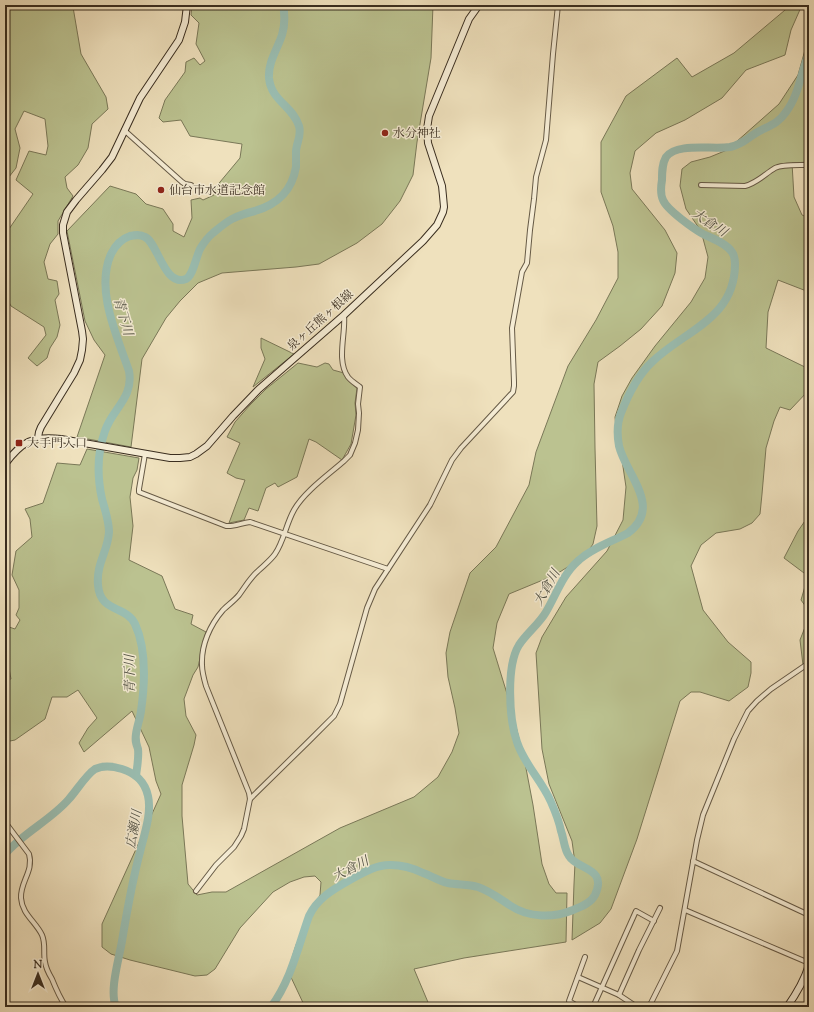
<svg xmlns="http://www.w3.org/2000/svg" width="814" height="1012" viewBox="0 0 814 1012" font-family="'Sorts Mill Goudy','Noto Serif JP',serif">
	<rect width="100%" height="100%" fill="#efe1bd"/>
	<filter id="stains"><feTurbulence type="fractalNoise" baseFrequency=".005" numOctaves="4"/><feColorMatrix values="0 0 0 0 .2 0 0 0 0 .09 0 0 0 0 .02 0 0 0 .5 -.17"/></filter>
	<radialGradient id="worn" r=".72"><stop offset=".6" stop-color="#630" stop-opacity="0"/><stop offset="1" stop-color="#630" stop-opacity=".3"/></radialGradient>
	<g fill="#bbc290" stroke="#7a7858">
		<path d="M5,5H83L73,7L81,54L106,97L108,109L92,124L88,148L78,165L65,177L67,188L73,196L58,221V234L50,244L44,262L48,279L57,281L59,294L55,300L60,325L57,337L50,348L47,358L37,366L28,358L46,335L44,327L11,306L5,295V230L9,229L33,194L16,180L29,151L46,155L48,146L45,119L24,111L15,129L20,148L16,168L5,182Z"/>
		<path d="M192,5H433L431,58L417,142L413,175L400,201L382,224L357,243L319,264L296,267L222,273L198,283L180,301L166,318L142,359L131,447L77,437L105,355L94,340L85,321L67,231L110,186L136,194L146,204L163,209L173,224V231L184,237L192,218L191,200L200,198L203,200L214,195L215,188L240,158L242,144L190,136L181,120L163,122L159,118L165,100L185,72L186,62L194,58L200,65L205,61L196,44L199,23L191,15Z"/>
		<path d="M791,5H802L791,30L785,55L746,70L722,98L685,120L656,133L635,151L630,173L632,189L665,230L677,253L675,273L662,306L641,329L620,346L598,362L594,384L595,448L597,526L593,544L585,556L555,575L509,594L497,623L493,648L512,710L525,763L533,805L542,864L549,884L556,893H567L566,942L464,958L414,969L430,1007H305L289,973L290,964L296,945L320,895L321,882L315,876L304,877L290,882L273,892L240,928L215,969L207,975L195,976L130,960L111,954L102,947V924L161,794L156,781L149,747L132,711L84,752L79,743L88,728L97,718L78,690L67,697H52L45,719L15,740L5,742V680L11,679L8,663L5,660V624L6,626L15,629L20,620L16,615L19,608V590L12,575L16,551L32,537L30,519L25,509L43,503L57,463L80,465L87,449L139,458L137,470L133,478L130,497L133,526L129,560L162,576L175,609L193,615L191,624L206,632L198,667L193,675L184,699L186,716L196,735L194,745L182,785V816L188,884L197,895L212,892H226L340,828L414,797L438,777L452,752L459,733L455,708L448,677L446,653L450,632L470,573L496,547L529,485L536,452L568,366L596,320L618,278V252L613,226L601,192V142L626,96L677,58L692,77L734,53Z"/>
		<path d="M809,29V162L792,163L794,197L802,215L809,218V292L778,280L768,312L766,348L809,369V390L790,410L780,407L774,421L766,448L762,494L760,514L752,523L740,529L716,533L701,545L691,566L703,610L728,642L751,662V673L748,687L729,701L700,692H691L680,701L637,839L611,909L600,923L572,940L574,884L575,863L572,841L549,784L542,749L536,653L542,637L566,597L607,551L623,520L626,487L622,460L617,439L615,417L622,396L632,378L655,346L691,302L705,278L708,257L701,231L686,209L680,186L682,169L691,162L710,157L727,150L779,104L798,75L805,50Z"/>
		<path d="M261,338L294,354L253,387L265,359L261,348Z"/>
		<path d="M298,363L317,367L325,363L329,364L333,370L344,373L347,379L357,388L355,403L356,415L351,444L342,460L316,442L309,439L297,477L278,487L275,483L266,488L258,511L249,508L244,520L229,523L245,480L236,478L227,473L240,443L227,437L235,422L250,405L266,389Z"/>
		<path d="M809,515V611L801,600L808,576L784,558L798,531Z"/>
		<path d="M809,617V661L803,665L800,640Z"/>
	</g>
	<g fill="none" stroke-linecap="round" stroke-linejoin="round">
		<g stroke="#9abeb2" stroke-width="8">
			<path d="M136,776C137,767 139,758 138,749C136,743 135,741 136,734C137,726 140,719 141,711C145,683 147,650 135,624C126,605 100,613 98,585C96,564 108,551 109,532C109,521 105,510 102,499C97,476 97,453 105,431C112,409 134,398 129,371C117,336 95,290 111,254C115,246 121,239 130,236C135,235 140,234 145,237C158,243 164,287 186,279C193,276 196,257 200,249C203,244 208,237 213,233C219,228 226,222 232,219C240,215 247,213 255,211C278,204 292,191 296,167C296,162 296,157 296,152C296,143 302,136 299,126C293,106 271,101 269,78C268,62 277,50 282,35C285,25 285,15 283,5"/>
			<path d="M5,854C24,832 51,820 69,799C77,790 86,775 95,769C104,765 112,766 122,769C135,773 145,782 148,796C152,813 144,835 140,852C132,882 127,911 122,941C119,959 109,991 116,1007"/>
			<path d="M271,1007C291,980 298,947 309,916C317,899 332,890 348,881C361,874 374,865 390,865C401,865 413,868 423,873C432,876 439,881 448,883C458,885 468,884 478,887C490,891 500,899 511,906C529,918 554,918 573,910C581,907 591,903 595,895C608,867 577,870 569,856C564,849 564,839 561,831C559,821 555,811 551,802C542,781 524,764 517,742C509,719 506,666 519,645C527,633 539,624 546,612C556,595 563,574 578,561C592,548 611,542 628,533C663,507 626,475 619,446C617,435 617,423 621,413C628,395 638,375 652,362C685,330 735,319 735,264C735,260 734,255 732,252C726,243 713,239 703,234C694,229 667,210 663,200C660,194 661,186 662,180C662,172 662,164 666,157C677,142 713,150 730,147C743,144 746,139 756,133C768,126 778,124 786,112C799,95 801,72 809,53"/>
		</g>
		<defs>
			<g id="street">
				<path d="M124,130L182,182L185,184L191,185"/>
				<path d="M701,185L745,186C757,183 765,174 775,168C782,164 800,165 809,165"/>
				<path d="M145,454L139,489V492L226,526C234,527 241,523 250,522L388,569"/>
				<path d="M250,799L309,741L334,716L340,704L367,608L375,589L430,505L452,460L461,448L513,392L514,386V382L512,328L522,272L527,263L530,230L534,199L536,177L546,140L553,54L558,5"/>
				<path d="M5,822L29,854C34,871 20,882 21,898C22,914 36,922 42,935C46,944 43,953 45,962C46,969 49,974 52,979C56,989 60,998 66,1007"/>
				<path d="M693,861L809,915"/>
				<path d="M196,891L216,865L234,847L241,836L244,829L250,799L249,793L206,686C204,679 202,672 202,665C201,645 210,625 223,610C228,605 234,601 239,595C245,587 250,578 258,571C263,566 270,561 275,554C284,541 286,524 294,510C304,492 328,475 344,461L350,455L355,443L358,430L359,413L358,404L360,387C356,384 351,381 348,377C336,360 346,334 344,315"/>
				<path d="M685,910L809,963"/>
				<path d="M578,977L619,995L637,1007"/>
				<path d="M619,995L639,950L660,908"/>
				<path d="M579,1007L569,1001L585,957"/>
				<path d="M593,1007L636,911L654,921"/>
				<path d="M649,1007L677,951L697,840L703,815L734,739L748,711L757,701L771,689L809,663"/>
			</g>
			<g id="secondary">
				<path d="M38,438L39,432L41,427L74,373L80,360L82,350L83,339L82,331L63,233V225L67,212L76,200L102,170L112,157L140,98L179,40L185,22L187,5"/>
				<path d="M5,464C22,441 33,436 61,439L170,458H180L190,457L196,454L207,446L233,416L259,389L344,315L423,241L437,225L443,212L444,207L443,196L442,186L428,143L427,129L429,116L469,19L479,5"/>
				<path d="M787,1007C797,993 804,981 809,965"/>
			</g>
		</defs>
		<use href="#street" stroke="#665a46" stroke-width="6"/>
		<use href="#secondary" stroke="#392d1f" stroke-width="8"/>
		<use href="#street" stroke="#f5ecd4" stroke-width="4"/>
		<use href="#secondary" stroke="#f5ecd4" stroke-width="6"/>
	</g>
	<g fill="#8f2418" stroke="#f5ecd4" stroke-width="1.5">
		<circle cx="385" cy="133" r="4"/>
		<circle cx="161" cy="190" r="4"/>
		<rect x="15" y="439" width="8" height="8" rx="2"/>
	</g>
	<g text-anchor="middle" stroke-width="3" stroke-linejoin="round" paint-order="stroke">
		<g font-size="12" fill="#392d1f" stroke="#f5ecd4" text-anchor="start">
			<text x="393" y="137">水分神社</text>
			<text x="169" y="194">仙台市水道記念館</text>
			<text x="27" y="447">大手門入口</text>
		</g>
		<g font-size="12" fill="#392d1f" stroke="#f5ecd4">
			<text transform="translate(320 320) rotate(-42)" y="4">泉ヶ丘熊ヶ根線</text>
		</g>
		<g font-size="13" font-style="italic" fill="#515144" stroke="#f5ecd4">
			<text transform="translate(710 222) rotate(33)" y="5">大倉川</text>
			<text transform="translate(124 316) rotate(74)" y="5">青下川</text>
			<text transform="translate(546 587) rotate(-60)" y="5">大倉川</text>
			<text transform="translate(129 674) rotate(-91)" y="5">青下川</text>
			<text transform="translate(133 829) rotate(-80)" y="5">広瀬川</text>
			<text transform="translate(350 868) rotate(-27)" y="5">大倉川</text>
		</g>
	</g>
	<rect width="814" height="1012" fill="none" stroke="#efe1bd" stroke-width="20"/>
	<rect x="6" y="6" width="802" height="1000" fill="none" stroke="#392d1f" stroke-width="2"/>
	<rect x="10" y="10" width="794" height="992" fill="none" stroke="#392d1f"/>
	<g transform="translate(38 974)" stroke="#f5ecd4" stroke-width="3" paint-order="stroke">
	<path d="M0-3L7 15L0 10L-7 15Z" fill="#392d1f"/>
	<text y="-6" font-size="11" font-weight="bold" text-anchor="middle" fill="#392d1f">N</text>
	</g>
	<rect width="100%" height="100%" filter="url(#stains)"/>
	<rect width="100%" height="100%" fill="url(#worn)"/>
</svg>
